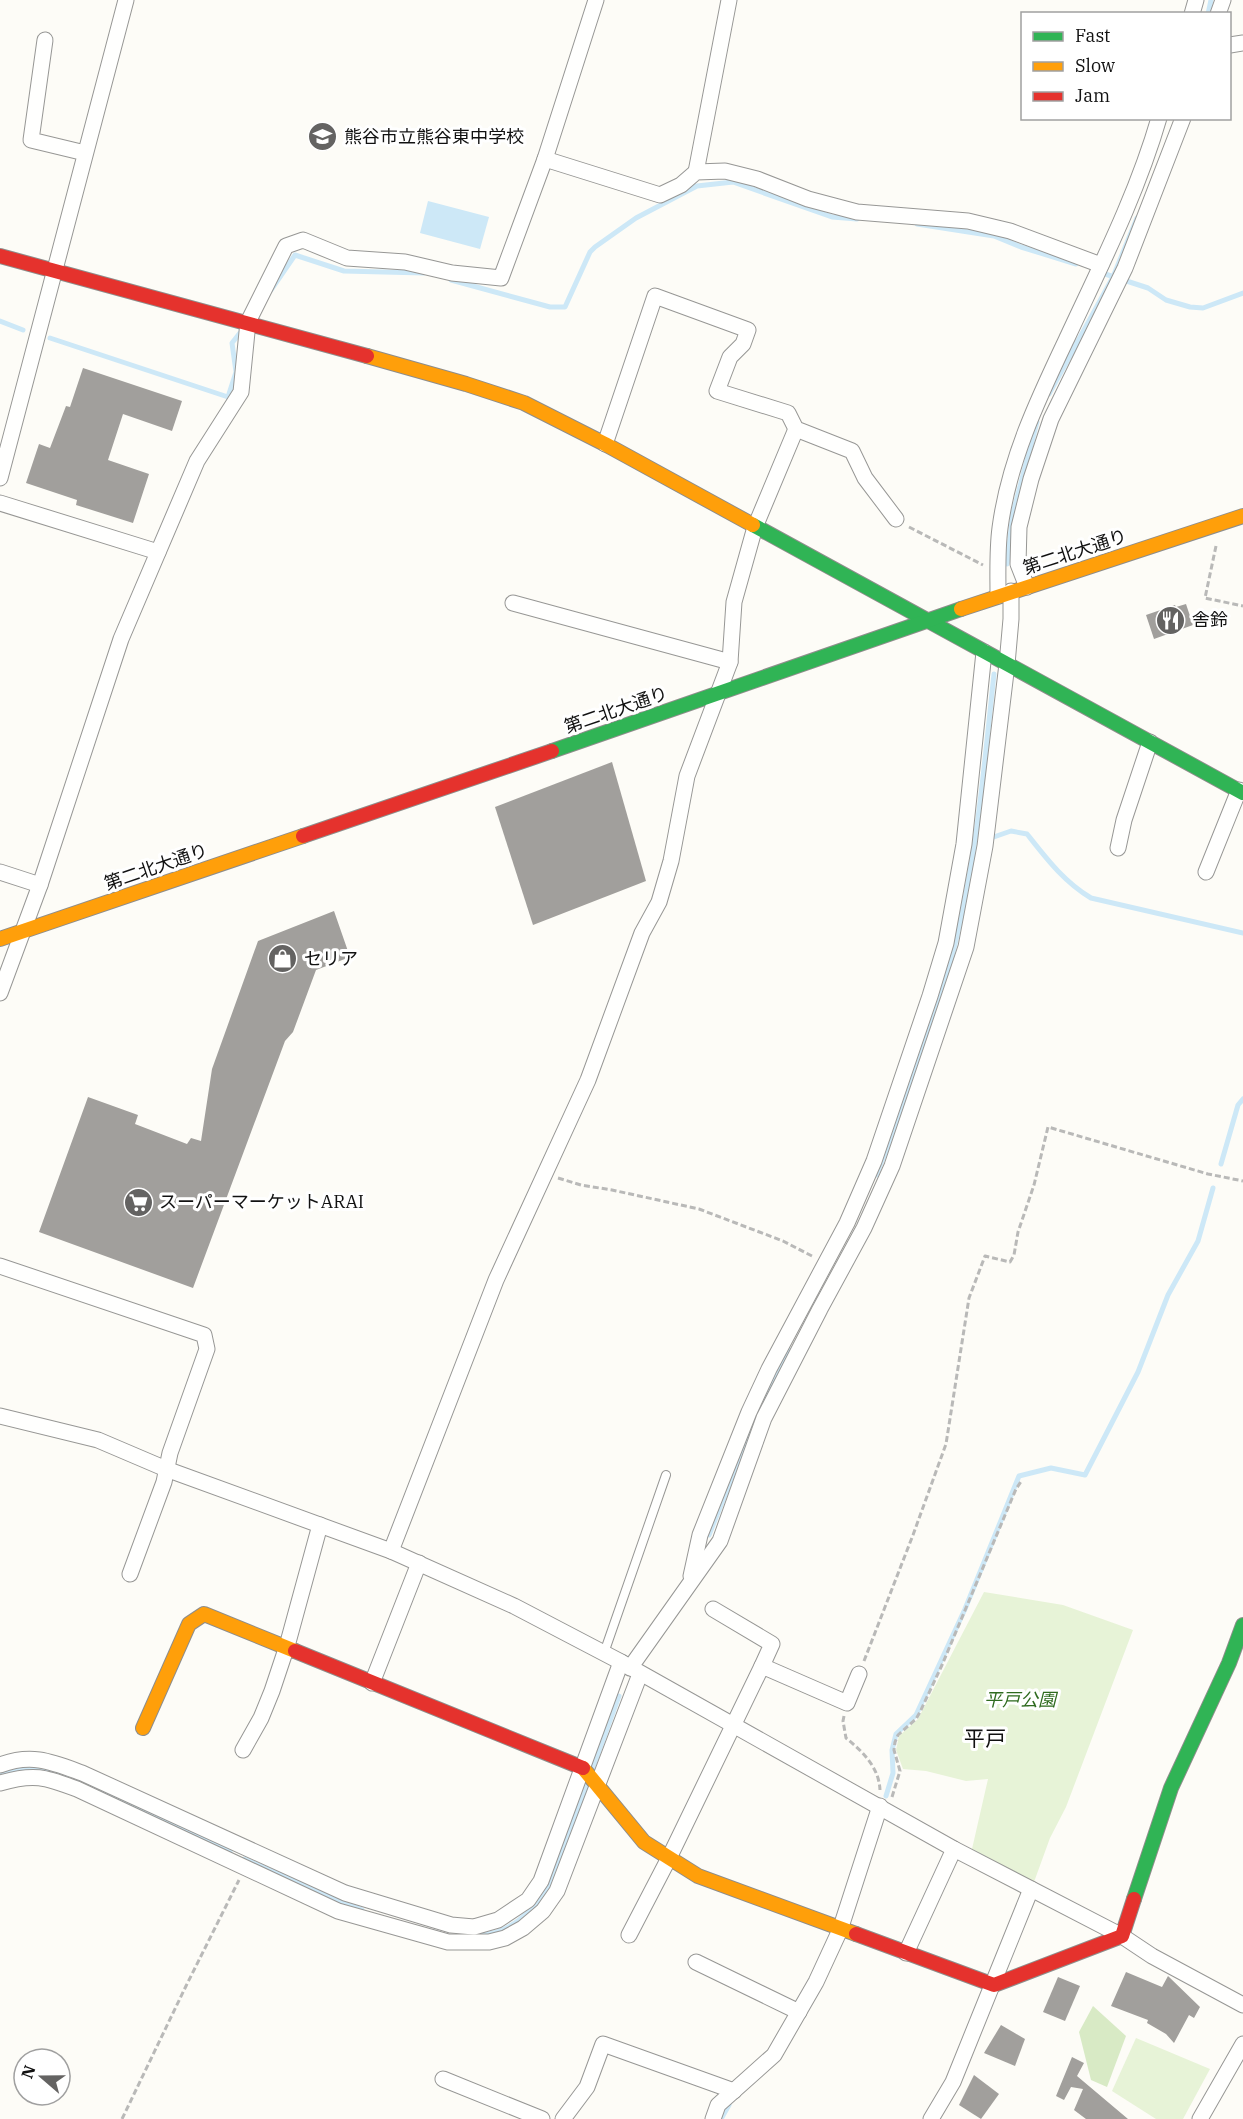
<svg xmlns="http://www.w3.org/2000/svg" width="1243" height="2119" viewBox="0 0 1243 2119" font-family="'IBM Plex Serif','Noto Sans JP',serif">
	<rect width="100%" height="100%" fill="#fdfcf7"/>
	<g fill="#e7f3d7">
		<path d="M984,1592L1063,1605L1133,1630L1066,1807L1050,1838L1034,1882L972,1849L988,1779L966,1781L926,1771L903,1769L896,1750L899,1736L918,1719Z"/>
		<path d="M1136,2038L1210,2069L1183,2119H1156L1112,2091Z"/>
	</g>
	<path fill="#d8eac5" d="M1093,2006L1126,2036L1107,2087L1091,2080L1079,2032Z"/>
	<path fill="#cde8f7" d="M428,201L489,217L480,249L420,233Z"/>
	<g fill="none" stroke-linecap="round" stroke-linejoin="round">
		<g stroke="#cde8f7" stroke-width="5">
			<path d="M1208,14L1211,0"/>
			<path d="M917,224L994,236L1021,247L1076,264"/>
			<path d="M1099,272L1148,288L1166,300L1190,307L1203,308L1243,293"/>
			<path d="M451,280L550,307H565L590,252L595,247L636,218L697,186L733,182L832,217L857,219"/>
			<path d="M271,290L295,255L344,271L424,273"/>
			<path d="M0,321L23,330"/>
			<path d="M50,338L228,397L236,372L232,343L243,329"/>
			<path d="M1049,394L1113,277L1137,218"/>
			<path d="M1007,564L1013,513L1037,422"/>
			<path d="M988,839L1011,831L1027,834C1046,858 1064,882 1091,898L1243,933"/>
			<path d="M1221,1164L1238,1105L1243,1099"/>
			<path d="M876,1175L886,1151C910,1084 936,1017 954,948C977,858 984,766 994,674"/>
			<path d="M709,1535L756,1417L788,1349"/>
			<path d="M592,1770L619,1696"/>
			<path d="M0,1775L17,1770L42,1769L80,1781L230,1852"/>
			<path d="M886,1796L893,1773L892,1750L896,1734L916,1715L965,1609L1019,1476L1051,1468L1085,1475L1138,1372L1168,1295L1198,1241L1213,1188"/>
			<path d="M244,1859L362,1910"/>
			<path d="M479,1935C508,1935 533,1911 548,1889L588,1782"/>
			<path d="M721,2119L729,2105"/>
		</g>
	</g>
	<g fill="#a19f9c">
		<path d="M83,368L182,401L172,431L123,414L108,460L149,474L133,523L76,505L77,500L26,483L39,444L50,448L66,406L70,407Z"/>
		<path d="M1186,604L1193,625L1154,639L1146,615L1175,605L1176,607Z"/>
		<path d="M612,762L646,881L533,925L495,807Z"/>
		<path d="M334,911L350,957L316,970L293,1032L285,1041L193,1288L39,1232L88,1097L138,1115L135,1124L187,1144L191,1138L201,1141L212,1069L258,941Z"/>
		<path d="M1126,1972L1162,1987L1168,1976L1200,2007L1194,2018L1189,2015L1174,2043L1166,2034L1147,2023L1148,2020L1111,2006Z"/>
		<path d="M1058,1977L1080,1986L1065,2021L1043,2012Z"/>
		<path d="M1001,2025L1025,2039L1015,2066L984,2053Z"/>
		<path d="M1072,2057L1084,2063L1077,2076L1128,2119H1086L1074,2110L1083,2089L1071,2087L1064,2100L1056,2096Z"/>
		<path d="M974,2075L999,2094L981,2119L959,2105Z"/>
	</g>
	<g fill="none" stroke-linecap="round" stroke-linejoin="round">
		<defs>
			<path id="lane" d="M604,1653L666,1475"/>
			<g id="street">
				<path d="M1192,14L1196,0"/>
				<path d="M1218,14L1223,0"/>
				<path d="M45,40L31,140L85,153"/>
				<path d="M1230,45L1243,43"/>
				<path d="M545,159L660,195L681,185L696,172L725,171L757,179L808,199L857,212L968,221L1010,231L1101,265"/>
				<path d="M696,172L729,0"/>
				<path d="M605,444L655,296L748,330L743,344L730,357L717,391L788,413L796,429L852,451L865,478L896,519"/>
				<path d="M0,478L126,0"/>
				<path d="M0,503L158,552"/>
				<path d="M1027,587L1018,564L1019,527L1031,479L1051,419L1125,268L1183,118"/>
				<path d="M998,596C998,573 997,550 1000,528C1009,459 1039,397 1068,336C1101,265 1137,194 1159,118"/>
				<path d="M513,603L730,662"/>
				<path d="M1118,848L1124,820L1150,742"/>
				<path d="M0,872L40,885"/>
				<path d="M1206,872L1239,790"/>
				<path d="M0,993L40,885L121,639L197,461L241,392L248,322L286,246L303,240L347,258L405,262L452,273L501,278L545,159L596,0"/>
				<path d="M0,1266L204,1335L207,1349L170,1453L164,1482L130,1574"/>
				<path d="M0,1416L98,1440L166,1469L391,1551L514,1606L621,1662L954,1849L1122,1936L1152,1956L1243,2005"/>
				<path d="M391,1551L496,1280L588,1080L642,933L659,902L671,861L687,776L730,662L734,602L755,527L796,429"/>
				<path d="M691,1576L700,1535L749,1412L769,1369L847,1223L874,1161L930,996L946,943L964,844L984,652"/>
				<path d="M713,1609L772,1644L762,1666"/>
				<path d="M630,1668L720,1541L764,1418L820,1309L864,1228L892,1166L966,947L985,846L1007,664L1011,619V591"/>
				<path d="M372,1683L419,1563"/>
				<path d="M243,1750L261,1718L272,1691L287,1646L320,1525"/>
				<path d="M0,1765C32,1753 52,1762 82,1773L345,1893L451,1925L474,1927L498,1920L528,1900L541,1881L621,1662"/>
				<path d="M0,1783C34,1773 45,1777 77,1789L338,1911L448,1942H489L505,1938L523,1928L543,1911L557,1891L640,1674"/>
				<path d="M629,1935L669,1858L762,1666L847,1703L859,1674"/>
				<path d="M906,1953L954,1849"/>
				<path d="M696,1962L799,2012"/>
				<path d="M443,2079L542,2119"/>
				<path d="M563,2119L587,2087L603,2044L734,2091"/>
				<path d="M713,2119L718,2105L774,2055L816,1982L840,1930L880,1806"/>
				<path d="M931,2119L953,2082L1031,1889"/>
				<path d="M1200,2119L1243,2044"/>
			</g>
			<g id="fast">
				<path d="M753,525L1243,793"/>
				<path d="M552,751L961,609"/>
				<path d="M1134,1899L1171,1788L1229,1663L1243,1625"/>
			</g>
			<g id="slow">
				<path d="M367,356L466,384L524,403L605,444L753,525"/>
				<path d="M961,609L1243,516"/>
				<path d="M0,939L303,836"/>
				<path d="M143,1728L189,1624L204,1614L295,1651"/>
				<path d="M583,1768L644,1842L698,1876L856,1934"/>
			</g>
			<g id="jam">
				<path d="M0,256L367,356"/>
				<path d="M303,836L552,751"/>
				<path d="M295,1651L583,1768"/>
				<path d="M856,1934L994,1985L1122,1936L1134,1899"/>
			</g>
		</defs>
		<use href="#lane" stroke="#979795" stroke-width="10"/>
		<use href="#street" stroke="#979795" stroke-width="17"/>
		<use href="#fast" stroke="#8e8d8b" stroke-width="16"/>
		<use href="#slow" stroke="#8e8d8b" stroke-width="16"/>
		<use href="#jam" stroke="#8e8d8b" stroke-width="16"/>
		<g stroke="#b9b9b8" stroke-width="3" stroke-dasharray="6 3" stroke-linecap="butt">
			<path d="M909,527L983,565"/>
			<path d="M1216,546L1205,598L1243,606"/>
			<path d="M558,1178L581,1185L612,1190L699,1209L783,1241L812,1256"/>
			<path d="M864,1661L913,1535L946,1444L969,1298L985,1256L1010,1262L1014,1255L1018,1232L1034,1185L1048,1127L1208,1174L1243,1181"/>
			<path d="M844,1716L843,1721L846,1738C862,1751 879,1767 880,1790"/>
			<path d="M892,1797L900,1771L894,1750L895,1742L898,1735L916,1719L920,1712L942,1665L1016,1489L1022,1480"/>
			<path d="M122,2119L186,1986L239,1880"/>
		</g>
		<use href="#lane" stroke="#fffffe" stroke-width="8"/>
		<use href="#street" stroke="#fffffe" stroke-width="15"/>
		<use href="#fast" stroke="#30b455" stroke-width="14"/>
		<use href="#slow" stroke="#ff9f0a" stroke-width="14"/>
		<use href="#jam" stroke="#e5322d" stroke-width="14"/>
	</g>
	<defs>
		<symbol id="school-disc" viewBox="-11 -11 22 22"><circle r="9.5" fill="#646362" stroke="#fff"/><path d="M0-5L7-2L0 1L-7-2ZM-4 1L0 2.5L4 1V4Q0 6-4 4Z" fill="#fff"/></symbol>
		<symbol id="restaurant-disc" viewBox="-11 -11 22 22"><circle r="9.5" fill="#646362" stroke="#fff"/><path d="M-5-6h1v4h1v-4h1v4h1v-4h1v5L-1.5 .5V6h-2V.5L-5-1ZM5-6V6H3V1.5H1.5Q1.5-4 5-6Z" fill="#fff"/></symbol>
		<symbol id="shop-disc" viewBox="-11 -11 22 22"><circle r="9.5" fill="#646362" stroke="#fff"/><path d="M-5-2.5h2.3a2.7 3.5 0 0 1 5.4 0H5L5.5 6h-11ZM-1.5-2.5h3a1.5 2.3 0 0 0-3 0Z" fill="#fff"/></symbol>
		<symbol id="supermarket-disc" viewBox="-11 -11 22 22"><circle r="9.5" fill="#646362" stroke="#fff"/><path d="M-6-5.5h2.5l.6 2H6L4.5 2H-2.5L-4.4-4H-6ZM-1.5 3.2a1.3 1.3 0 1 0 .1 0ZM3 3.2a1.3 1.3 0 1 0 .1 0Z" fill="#fff"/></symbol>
	</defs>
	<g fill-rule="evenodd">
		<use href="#school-disc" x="306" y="120" width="33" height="33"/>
		<use href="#restaurant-disc" x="1154" y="604" width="33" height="33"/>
		<use href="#shop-disc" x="266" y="942" width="33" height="33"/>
		<use href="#supermarket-disc" x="122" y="1186" width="33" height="33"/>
	</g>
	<g text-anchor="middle" stroke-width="6" stroke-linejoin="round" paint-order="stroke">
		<g font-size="18" fill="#111" stroke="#fff" text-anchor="start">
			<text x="344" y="143">熊谷市立熊谷東中学校</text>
			<text x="1192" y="626">舎鈴</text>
			<text x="304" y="965">セリア</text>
			<text x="159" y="1208">スーパーマーケットARAI</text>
		</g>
		<g font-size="18" fill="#111" stroke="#fff">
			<text transform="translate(1075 552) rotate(-18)" y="6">第二北大通り</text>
			<text transform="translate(616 710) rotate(-19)" y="6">第二北大通り</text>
			<text transform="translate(156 867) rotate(-19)" y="6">第二北大通り</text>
		</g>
		<g font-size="18" font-style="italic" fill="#2f6b1f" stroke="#fff">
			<text x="1020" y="1706">平戸公園</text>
		</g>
		<g font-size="21" fill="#111" stroke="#fff">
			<text x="985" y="1746">平戸</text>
		</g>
	</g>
	<rect x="1021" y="12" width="210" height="108" fill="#ffffff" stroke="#a0a0a0" stroke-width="1.5"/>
	<rect x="1033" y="32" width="30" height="9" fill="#30b455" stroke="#a0a0a0" stroke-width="1.5"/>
	<text x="1075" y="42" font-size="18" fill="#111111">Fast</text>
	<rect x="1033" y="62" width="30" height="9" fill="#ff9f0a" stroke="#a0a0a0" stroke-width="1.5"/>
	<text x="1075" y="72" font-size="18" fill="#111111">Slow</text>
	<rect x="1033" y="92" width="30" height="9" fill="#e5322d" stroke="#a0a0a0" stroke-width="1.5"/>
	<text x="1075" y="102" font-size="18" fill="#111111">Jam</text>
	<g transform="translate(42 2077) rotate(290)"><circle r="28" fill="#ffffff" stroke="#a0a0a0" stroke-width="1.5"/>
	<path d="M0-4.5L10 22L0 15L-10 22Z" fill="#646362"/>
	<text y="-9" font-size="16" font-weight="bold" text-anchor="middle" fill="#111111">N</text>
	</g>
</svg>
